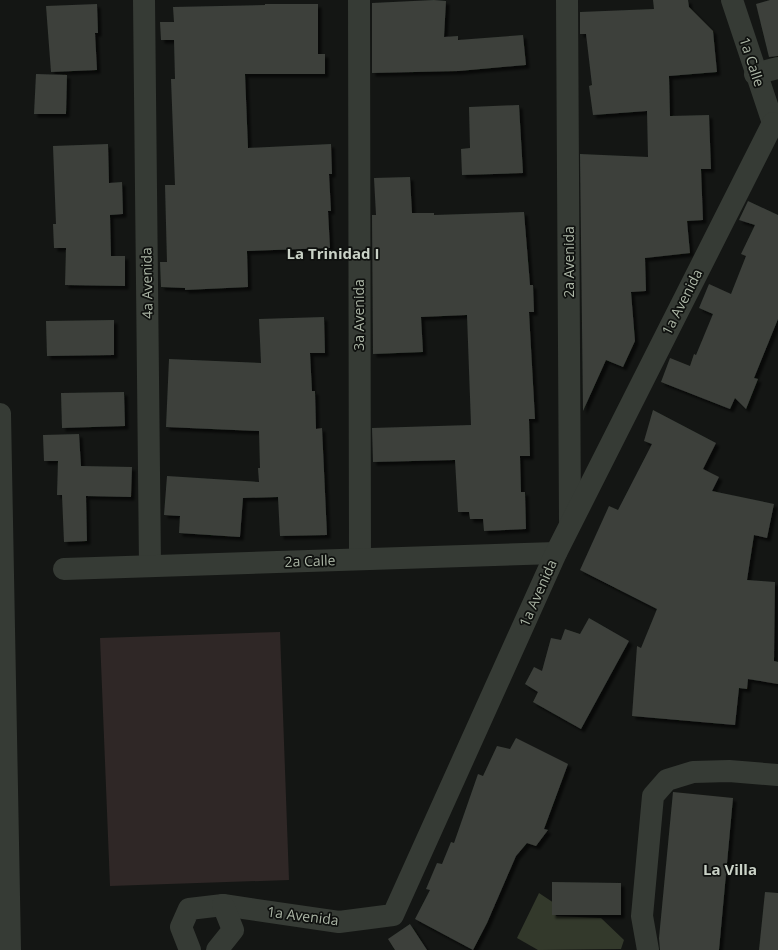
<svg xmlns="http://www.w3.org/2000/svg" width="778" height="950" viewBox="0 0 778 950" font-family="'Open Sans',sans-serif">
	<defs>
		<filter id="shadow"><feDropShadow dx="3.5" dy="3.5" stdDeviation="1" flood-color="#0009"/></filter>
	</defs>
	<rect width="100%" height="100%" fill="#141614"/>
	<path fill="#2f2726" d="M280,632L289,880L110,886L100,638Z"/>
	<path fill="#33392b" d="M539,893L554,903L556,916L601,918L624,940L621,949L538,950L517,938Z"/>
	<g fill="#3c403b" filter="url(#shadow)">
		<path d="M434,0L446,1L444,37L458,36V40L523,35L526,65L459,71L372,73V3Z"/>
		<path d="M653,0H688L689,7L713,31L717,72L669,76L670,116L709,115L711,169H701L703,220L687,221L690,253L645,258L646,291L631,292L635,341L623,367L606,360L583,411L580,154L648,157L647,111L593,115L589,86L592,85L586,34H580V12L654,9Z"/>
		<path d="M770,0H778V56L769,57L756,4Z"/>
		<path d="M97,4L98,33H95L97,70L51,72L46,6Z"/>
		<path d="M265,4H318V54H325V74H245L248,148L331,144L332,174H329L331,211H328L330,248L247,251L248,287L185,290V288L161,287L160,262H167L165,185H175L171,79H175L174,40H161L160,22H174L173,7L265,5Z"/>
		<path d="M36,74L67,75L66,114H34Z"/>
		<path d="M519,105L523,173L462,175L461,149L470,148L469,107Z"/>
		<path d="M108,144L109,183L122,182L123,214L110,215L111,256H125V286L65,285L66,248H54L53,224H56L53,146Z"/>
		<path d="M410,177L412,213H434V215L524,212L530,285H533L534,312H529L535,419H529L530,456H520L521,492H525L526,529L484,531L483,519H470L469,512H458L455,460L373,462L372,428L471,425L467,315L421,317L423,352L373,354L372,215H376L374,178Z"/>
		<path d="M748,201L778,215V319L754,378L758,379L746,409L735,398L730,409L661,382L670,358L690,366L694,354L696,355L713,314L699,308L709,284L731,294L746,256L741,254L755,225L739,220Z"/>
		<path d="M324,317L325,353H310L312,391H315L316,429L322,428L327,535L280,536L278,497L243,498L240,537L179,533L180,516L164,515L167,476L259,482L258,468H260L259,431L166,427L169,359L261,363L259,319Z"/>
		<path d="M114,320V355L47,356L46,321Z"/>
		<path d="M124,392L125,426L62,428L61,393Z"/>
		<path d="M653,410L716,443L703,469L719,477L712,491L774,504L767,538L754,535L747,580L775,582L774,661L778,662V684L748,679L747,689L739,688L735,725L632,716L637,646L641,648L657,609L580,570L609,506L618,510L652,444L644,441Z"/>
		<path d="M79,434L81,466L132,467L131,497L86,496L87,541L64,542L62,495H57L58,461H44L43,435Z"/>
		<path d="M589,618L629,641L581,729L533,702L538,692L525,684L534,667L542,671L551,638L561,640L565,629L580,634Z"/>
		<path d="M516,738L568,764L544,829L548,830L536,846L527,843L516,856L487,923L473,950L415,919L430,890L426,889L437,863L442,864L451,842L454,843L478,774L483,776L497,746L510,749Z"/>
		<path d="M673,792L733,798L719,950H660L659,938Z"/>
		<path d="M552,882L621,883V915H552Z"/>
		<path d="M765,892L778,893V950H759Z"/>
		<path d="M410,924L427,950H395L388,939Z"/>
	</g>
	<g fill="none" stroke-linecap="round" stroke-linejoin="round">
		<g stroke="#363b35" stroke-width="22">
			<path d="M144,0L150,566"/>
			<path d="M359,0L360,559"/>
			<path d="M567,0L570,520"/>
			<path d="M732,0L773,123"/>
			<path d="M755,74L778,68"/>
			<path d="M0,414L10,950"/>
			<path d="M64,569L556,553"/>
			<path d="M190,950L181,927L189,909L223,905L339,922L393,915L556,553L773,123"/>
			<path d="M217,950L233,930L223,905"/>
			<path d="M648,950L642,916L653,796L667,780L693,772L729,771L778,775"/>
		</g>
	</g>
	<g text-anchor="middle" stroke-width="3.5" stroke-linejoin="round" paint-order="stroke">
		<g font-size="14" fill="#acb6a6" stroke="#0f110f">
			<text transform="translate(752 62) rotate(72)" y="5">1a Calle</text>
			<text transform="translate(569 262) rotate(-90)" y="5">2a Avenida</text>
			<text transform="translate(147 283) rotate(-91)" y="5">4a Avenida</text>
			<text transform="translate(682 302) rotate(-63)" y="5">1a Avenida</text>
			<text transform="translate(359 315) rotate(-90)" y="5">3a Avenida</text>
			<text transform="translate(310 561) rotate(-2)" y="5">2a Calle</text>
			<text transform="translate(538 593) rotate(-66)" y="5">1a Avenida</text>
			<text transform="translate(303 916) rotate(7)" y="5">1a Avenida</text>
		</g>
		<g font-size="15" font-weight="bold" fill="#cad2c7" stroke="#0f110f">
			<text x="333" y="259">La Trinidad I</text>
			<text x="730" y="875">La Villa</text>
		</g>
	</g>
</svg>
